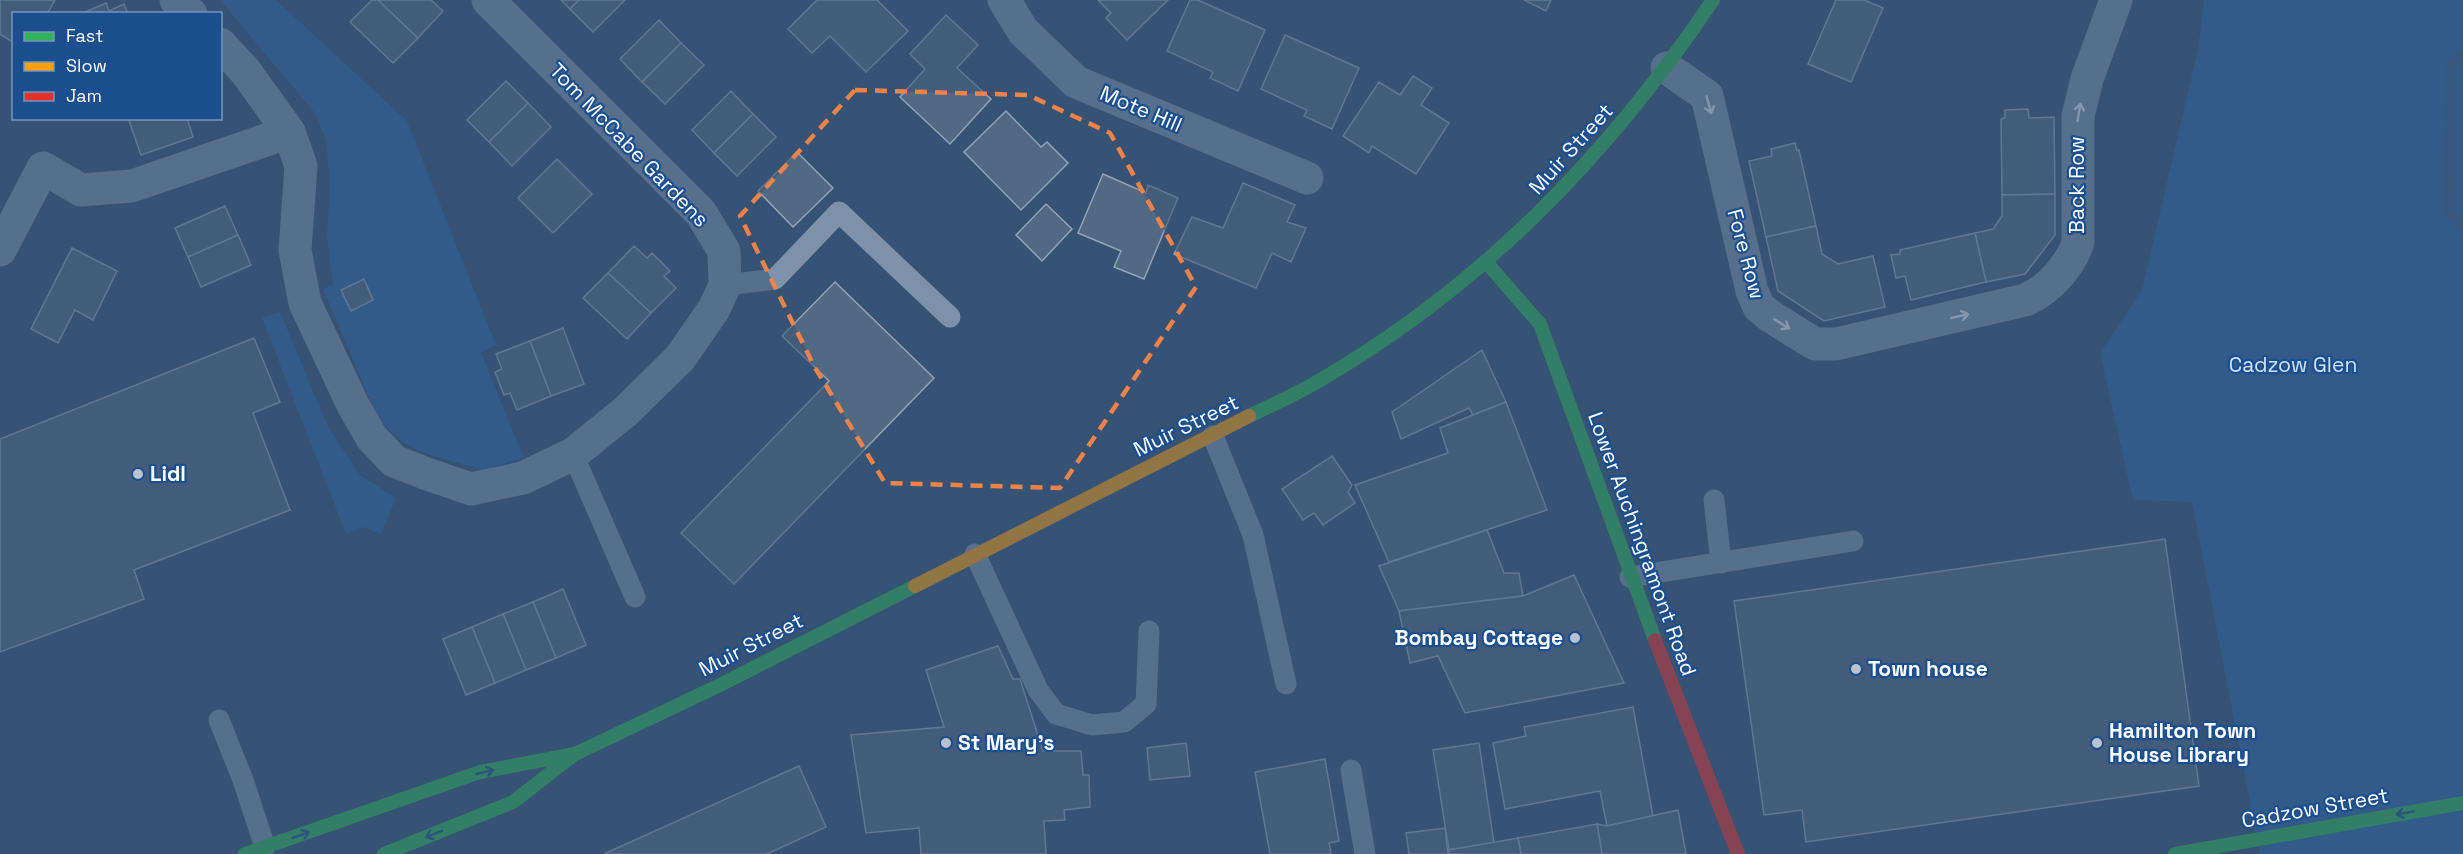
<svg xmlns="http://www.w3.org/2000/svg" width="2463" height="854" viewBox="0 0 2463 854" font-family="'Space Grotesk',sans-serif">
	<rect width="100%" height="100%" fill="#365274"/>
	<g fill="#2f66a5">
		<path d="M220,0H276L407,121L496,345L481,353L524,458L483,470L429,455L405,444L387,428L373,407L323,289L333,285L327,236L330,186L326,140L315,113Z"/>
		<path d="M2204,0H2463V854H2260L2192,502L2133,500L2100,353L2142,290L2198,49Z"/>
		<path d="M280,312L328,427L360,475L396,498L381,534L364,527L346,534L262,318Z"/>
	</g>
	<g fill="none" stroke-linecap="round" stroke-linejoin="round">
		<path stroke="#3b618d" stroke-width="12" d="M2463,56L2451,67L2449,210L2463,227"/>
	</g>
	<g fill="#526984" stroke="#92a2b6" stroke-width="1.5">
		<path d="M0,0H55L47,14H14V43L0,34Z"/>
		<path d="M372,0H378L418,38L393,63L350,22Z"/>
		<path d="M378,0H431L443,11L418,38Z"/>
		<path d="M561,0H579L570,9Z"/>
		<path d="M579,0H625L593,32L570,9Z"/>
		<path d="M817,0H877L908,31L866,72L830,36L812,53L788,29Z"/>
		<path d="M1098,0H1168L1127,40L1106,18L1111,13Z"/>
		<path d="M1190,0H1198L1265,30L1238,91L1210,78L1213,72L1167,51Z"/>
		<path d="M1524,0H1551L1546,11Z"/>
		<path d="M1836,0H1864L1883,8L1851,82L1808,64Z"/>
		<path d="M106,3L109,11L124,4L128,14L83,13Z"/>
		<path d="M946,15L978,45L957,68L991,99L950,144L900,97L925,69L910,54Z"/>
		<path d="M659,20L681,43L642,82L620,59Z"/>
		<path d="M1285,35L1359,68L1332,129L1304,116L1307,110L1261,89Z"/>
		<path d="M681,43L704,65L665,104L642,82Z"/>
		<path d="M1413,76L1432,88L1421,105L1449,123L1416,174L1372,146L1369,153L1343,136L1379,82L1400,95Z"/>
		<path d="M506,81L528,103L489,142L467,120Z"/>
		<path d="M731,91L753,114L714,153L692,130Z"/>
		<path d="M528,103L551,127L512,166L489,142Z"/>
		<path d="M2028,109L2029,118L2054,117L2055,194L2002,195L2001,119L2005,118V110Z"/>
		<path d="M1006,111L1041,147L1047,142L1068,163L1021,210L964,152Z"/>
		<path d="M753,114L776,137L737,176L714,153Z"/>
		<path d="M128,118H187L193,137L141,155Z"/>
		<path d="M1795,143L1797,151L1799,150L1816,226L1766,237L1749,161L1772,156L1771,149Z"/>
		<path d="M797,152L833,188L793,227L758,191Z"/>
		<path d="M557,159L592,194L553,233L518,198Z"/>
		<path d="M1103,174L1146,193L1148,185L1178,198L1144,279L1114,267L1121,251L1078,233Z"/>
		<path d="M1243,183L1295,205L1287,222L1306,228L1291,262L1272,253L1256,288L1174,254L1192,217L1223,228Z"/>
		<path d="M2055,194V235L2025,274L1986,282L1975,233L1993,229L2002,216V195Z"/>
		<path d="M1046,204L1072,229L1042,261L1016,235Z"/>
		<path d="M225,206L238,235L188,257L175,228Z"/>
		<path d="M1816,226L1822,254L1838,264L1873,256L1885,307L1824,321L1778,291L1766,237Z"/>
		<path d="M1975,233L1986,282L1911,300L1905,276L1896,278L1891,255L1900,254V250Z"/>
		<path d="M238,235L251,265L201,287L188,257Z"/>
		<path d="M634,246L647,258L652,253L670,271L664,276L676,288L651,313L608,273Z"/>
		<path d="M72,248L117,271L93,320L75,310L58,343L31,329Z"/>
		<path d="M608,273L651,313L627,339L583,298Z"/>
		<path d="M364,279L373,300L351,311L341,290Z"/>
		<path d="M835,282L934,378L734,584L681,533L829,381L782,336Z"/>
		<path d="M563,328L584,384L551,396L530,341Z"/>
		<path d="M254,338L280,402L253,413L290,510L134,570L144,599L0,652V439Z"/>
		<path d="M530,341L551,396L517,410L510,393L504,395L495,372L502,369L496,354Z"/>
		<path d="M1482,350L1506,402L1473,415L1469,408L1401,439L1392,412Z"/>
		<path d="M1506,402L1547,510L1389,562L1355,485L1448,453L1440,428Z"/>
		<path d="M1332,456L1352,485L1348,492L1355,503L1323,525L1314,513L1303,520L1282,489Z"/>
		<path d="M1487,530L1504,573H1519L1523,596L1399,611L1379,566Z"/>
		<path d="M2165,539L2199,786L1806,842L1802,810L1764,815L1734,601Z"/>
		<path d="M1574,575L1624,683L1465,713L1438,656L1410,663L1399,611L1523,596Z"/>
		<path d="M563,589L586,645L556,658L533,602Z"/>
		<path d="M533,602L556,658L526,670L503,614Z"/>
		<path d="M503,614L526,670L495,683L472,627Z"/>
		<path d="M472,627L495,683L466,695L443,639Z"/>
		<path d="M998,646L1013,679H1020L1043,751H1081L1083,775H1089L1090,807L1064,810L1065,820L1044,821L1046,854H921L919,828L866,833L851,735L944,727L926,670Z"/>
		<path d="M1633,707L1653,816L1607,826L1600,791L1505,809L1493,743L1526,736L1524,727Z"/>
		<path d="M1186,743L1190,776L1150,780L1147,748Z"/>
		<path d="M1479,743L1494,843L1449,850L1433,750Z"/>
		<path d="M1325,759L1339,841L1329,843L1331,854H1270L1255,772Z"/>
		<path d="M799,766L826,827L767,854H604Z"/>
		<path d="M1678,810L1686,854H1602L1597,824L1607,826Z"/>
		<path d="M1597,824L1602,854H1521L1518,838Z"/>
		<path d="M1445,828L1448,854H1409L1406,833Z"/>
		<path d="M1518,838L1521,854H1449V850Z"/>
	</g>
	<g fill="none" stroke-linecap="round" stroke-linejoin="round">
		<g stroke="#7d92a8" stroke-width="21">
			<path d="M725,285L775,279L839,212L950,317"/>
			<path d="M1213,436L1253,535L1286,684"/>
			<path d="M573,454L635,597"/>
			<path d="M1714,500L1721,563"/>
			<path d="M975,554L1038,690L1056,714L1092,725L1124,722L1146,704L1149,631"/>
			<path d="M1630,577L1853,541"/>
			<path d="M219,720L243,780L265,847"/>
			<path d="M1351,770L1365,854"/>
		</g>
		<g stroke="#7d92a8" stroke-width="33">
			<path d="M176,0L191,14"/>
			<path d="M1004,0L1023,31L1076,82L1307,178"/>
			<path d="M220,44L246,72L289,132L301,166L295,250L305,303L353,405L372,438L394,461L427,474L471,489L523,478L573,454L625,412L680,358L714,309L725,285L724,251L701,213L488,0"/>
			<path d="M1667,68L1707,96L1752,291L1759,307L1770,316L1815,344H1836L2025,300C2048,291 2071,265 2078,242V116L2087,79L2116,0"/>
			<path d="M0,250L43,168L81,190L132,186L289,132"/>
		</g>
		<g stroke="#30b455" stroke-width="14">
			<path d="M1486,262L1540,324L1655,640"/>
			<path d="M1249,416C1274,404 1299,393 1322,379C1484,284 1609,154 1713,0"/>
			<path d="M245,854L480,772L575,754L720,685L915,586"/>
			<path d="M384,854L513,802L571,757"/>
			<path d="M2175,854L2463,803"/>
		</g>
		<path stroke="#ff9f0a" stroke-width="14" d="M915,586L1249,416"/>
		<path stroke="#e5322d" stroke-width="14" d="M1655,640L1738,854"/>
	</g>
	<defs><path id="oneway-shaft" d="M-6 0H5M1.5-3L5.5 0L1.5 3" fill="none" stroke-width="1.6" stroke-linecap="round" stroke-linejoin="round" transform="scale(1.5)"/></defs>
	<g stroke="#e5e9ee">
		<use href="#oneway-shaft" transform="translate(1709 105) rotate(74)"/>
		<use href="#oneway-shaft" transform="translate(2079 112) rotate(-80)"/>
		<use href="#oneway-shaft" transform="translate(1960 316) rotate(-13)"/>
		<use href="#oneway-shaft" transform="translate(1782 324) rotate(32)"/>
	</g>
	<g stroke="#1d5989">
		<use href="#oneway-shaft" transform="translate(485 772) rotate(-13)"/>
		<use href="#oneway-shaft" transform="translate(2405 813) rotate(170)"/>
		<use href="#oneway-shaft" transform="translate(434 834) rotate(158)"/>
		<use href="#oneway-shaft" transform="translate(301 835) rotate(-19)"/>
	</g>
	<path d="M0 0H2463V854H0ZM855,90L1028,95L1110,133L1196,287L1060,488L885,483L814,366L740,216Z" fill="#365274" fill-opacity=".55" fill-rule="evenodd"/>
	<path fill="none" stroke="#ee8249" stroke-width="4.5" stroke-dasharray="12 8" stroke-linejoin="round" d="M855,90L1028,95L1110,133L1196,287L1060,488L885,483L814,366L740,216Z"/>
	<g fill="#b9c2ce" stroke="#1b4f8f" stroke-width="2">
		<circle cx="138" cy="474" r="6"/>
		<circle cx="1575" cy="638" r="6"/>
		<circle cx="1856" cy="669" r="6"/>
		<circle cx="946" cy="743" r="6"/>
		<circle cx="2097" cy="743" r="6"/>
	</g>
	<g text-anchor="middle" stroke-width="4.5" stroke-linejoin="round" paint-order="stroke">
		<g font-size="21" fill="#fff" stroke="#1b4f8f">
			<text transform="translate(1141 109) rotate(23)" y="7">Mote Hill</text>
			<text transform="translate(629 145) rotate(46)" y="7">Tom McCabe Gardens</text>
			<text transform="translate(1571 149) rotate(-48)" y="7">Muir Street</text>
			<text transform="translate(2077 185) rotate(-90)" y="7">Back Row</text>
			<text transform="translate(1746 254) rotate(75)" y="7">Fore Row</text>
			<text transform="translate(1186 426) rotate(-26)" y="7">Muir Street</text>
			<text transform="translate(1642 544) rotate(70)" y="7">Lower Auchingramont Road</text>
			<text transform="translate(751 645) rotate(-27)" y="7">Muir Street</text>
			<text transform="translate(2315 808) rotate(-10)" y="7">Cadzow Street</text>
		</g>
		<g font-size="21" fill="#cfe3fa" stroke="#1b4f8f">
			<text x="2293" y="372">Cadzow Glen</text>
		</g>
		<g font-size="21" font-weight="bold" fill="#fff" stroke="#1b4f8f" text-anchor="start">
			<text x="150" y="481">Lidl</text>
			<text x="1563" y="645" text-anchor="end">Bombay Cottage</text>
			<text x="1868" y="676">Town house</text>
			<text x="2109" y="738">Hamilton Town<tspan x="2109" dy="24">House Library</tspan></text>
			<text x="958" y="750">St Mary's</text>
		</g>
	</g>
	<rect x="12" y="12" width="210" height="108" fill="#1b4f8f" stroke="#7695bc" stroke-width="1.5"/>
	<rect x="24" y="32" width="30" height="9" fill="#30b455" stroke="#7695bc" stroke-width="1.5"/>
	<text x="66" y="42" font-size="18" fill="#ffffff">Fast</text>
	<rect x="24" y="62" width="30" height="9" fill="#ff9f0a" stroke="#7695bc" stroke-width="1.5"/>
	<text x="66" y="72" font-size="18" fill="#ffffff">Slow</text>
	<rect x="24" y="92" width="30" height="9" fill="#e5322d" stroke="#7695bc" stroke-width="1.5"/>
	<text x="66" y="102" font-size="18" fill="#ffffff">Jam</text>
</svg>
